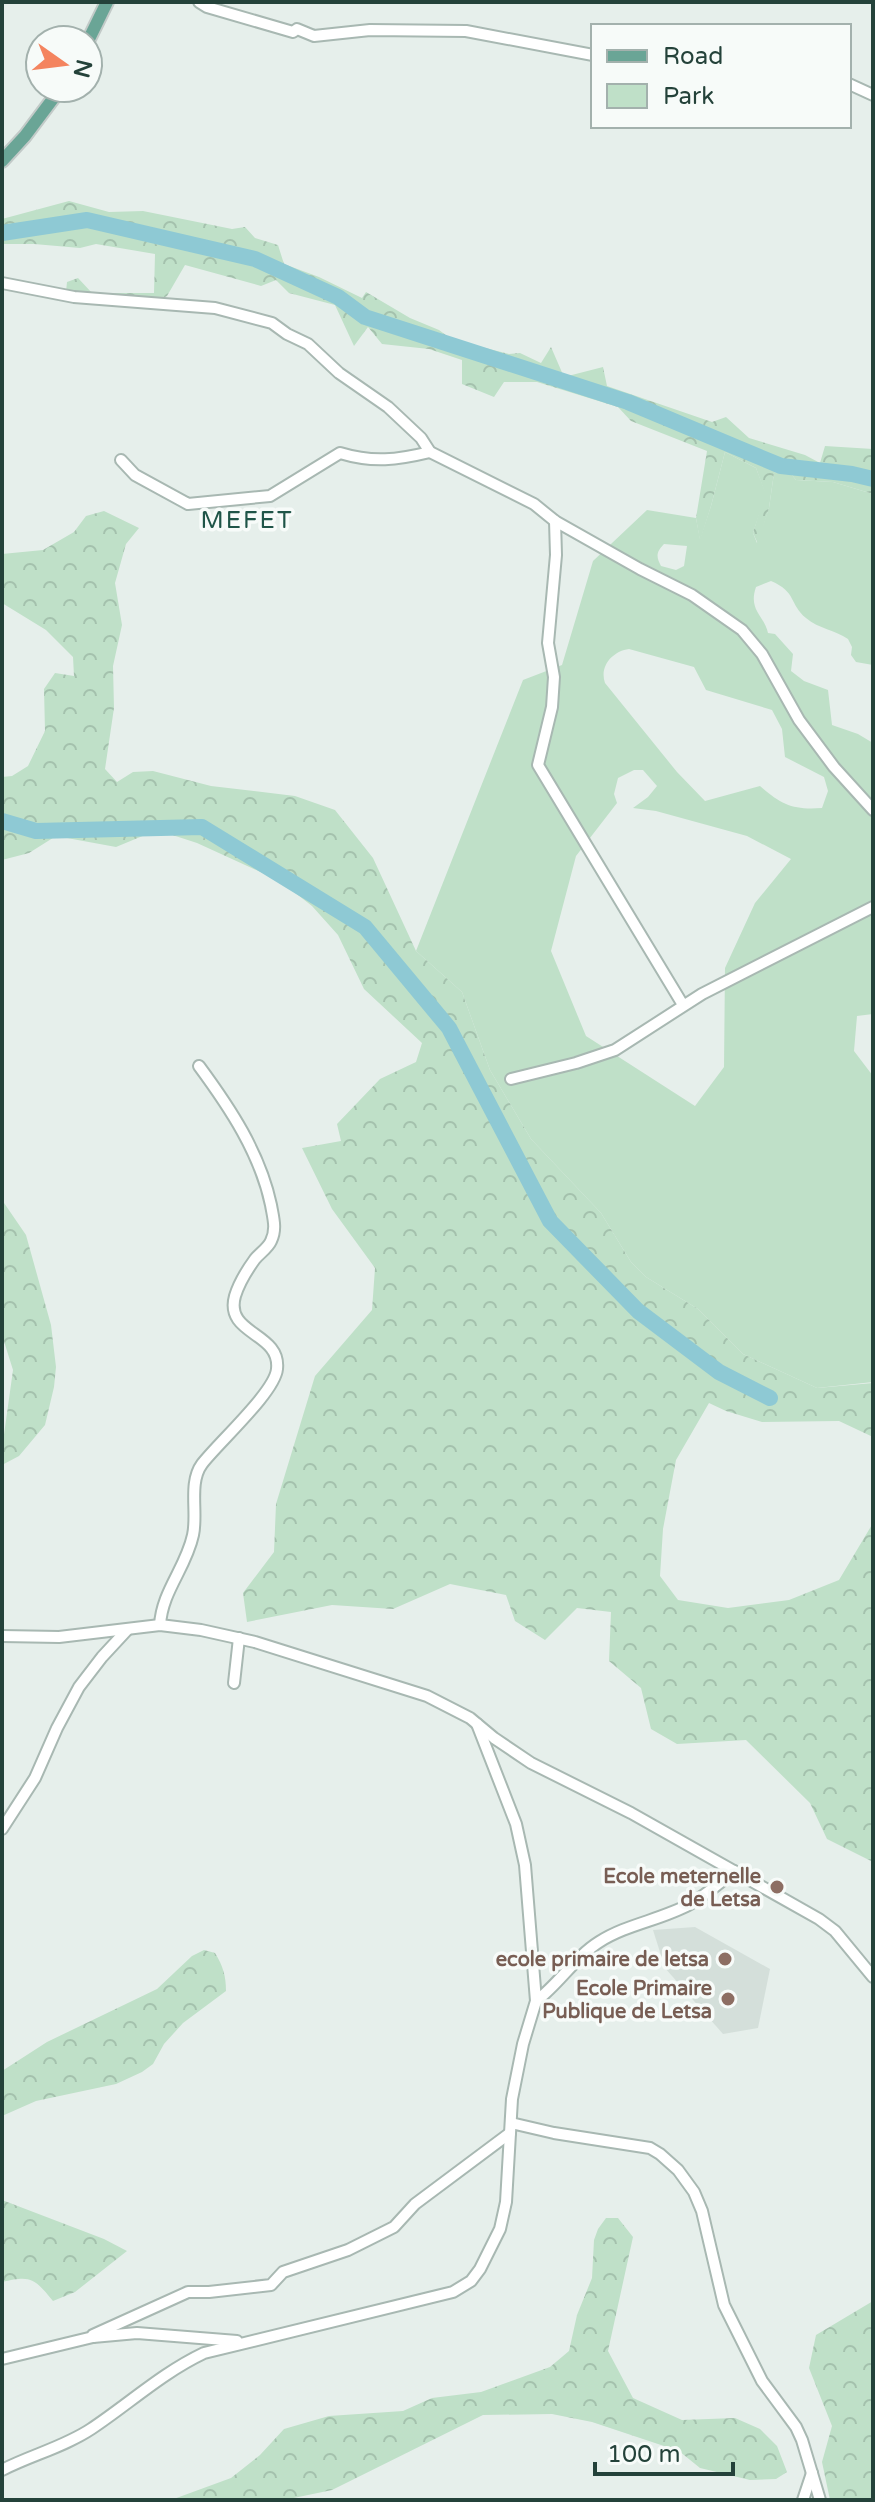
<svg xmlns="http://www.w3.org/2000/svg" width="875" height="2502" viewBox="0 0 875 2502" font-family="'Varela Round',sans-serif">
	<defs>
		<pattern id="forest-crowns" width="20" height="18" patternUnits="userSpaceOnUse" patternTransform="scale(2)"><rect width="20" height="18" fill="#bfe0c8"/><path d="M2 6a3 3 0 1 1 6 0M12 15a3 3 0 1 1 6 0" fill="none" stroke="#a4c1ad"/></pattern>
	</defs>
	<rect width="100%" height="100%" fill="#e6efeb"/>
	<path fill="#d4dfda" d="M695,1927L770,1969L758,2028L723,2034L665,1968L653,1930Z"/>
	<path fill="#bfe0c8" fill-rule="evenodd" d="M725,452L756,468L766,494L753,533L757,543L769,508L774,473L788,470L796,480L833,482L873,494V665L856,662L851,655L852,647L848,639C835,630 819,629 806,618C789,604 797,592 771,581L756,587C748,610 764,615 768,633L775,634L793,654L791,671L804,681L828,690L832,725L858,734L873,743V1014L857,1016L854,1051L873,1076V1382L817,1388L743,1354L698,1309L646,1277L631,1262L601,1213L531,1139L490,1070L462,992L416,951L523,680L562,665L593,561L647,510L696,518L700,539L711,506ZM664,544L687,546L684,566L676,570L661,566C656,557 656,552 664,544ZM629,649L694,667L706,690L772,710L782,729L785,757L824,777L828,791L822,808C793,810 782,805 760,786L705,801L677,772L605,683C599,666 613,651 629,649ZM634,770H643L657,786L648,797L633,808L656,811L747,836L791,859L755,903L725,968L724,1067L695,1106L586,1036L551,951L576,856L617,803L614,794L618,778Z"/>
	<g fill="url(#forest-crowns)">
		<path d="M69,201L109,212L143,211L232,229L245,227L255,238L278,245L284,264L319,277L362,298L366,292L410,318L439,330L458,344L462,342L509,354L520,353L541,363L551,347L564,377L603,367L607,386L712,422L726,417L749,438L805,455L820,463L825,446L873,449V494L833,482L796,480L788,470L774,473L769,508L758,544L753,533L765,493L756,468L725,452L711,506L700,541L696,518L707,451L631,421L618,407L537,382H504L494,397L462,384V360L429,349L382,344L368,327L354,346L335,305L289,293L276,280L261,286L185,265L167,296L149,305L66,292L67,282L78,278L92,293H154L155,254L96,244L80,248L34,244H2V219Z"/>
		<path d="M104,511L139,528L126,544L115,583L122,625L113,666L114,708L105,769L117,782L133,772L153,771L211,786L295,796L335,810L373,858L416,951L462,992L490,1070L531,1139L601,1213L631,1262L646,1277L698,1309L743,1354L817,1388L873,1383V1437L839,1421L762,1422L726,1411L709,1403L676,1460L663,1529L660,1576L678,1600L728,1608L789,1600L839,1580L873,1523V1862L827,1839L810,1803L746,1740L677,1744L651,1729L641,1688L609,1661L611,1612L577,1608L545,1640L515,1621L506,1595L450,1584L393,1609L332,1605L247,1622L243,1593L274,1552L276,1504L315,1376L372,1310L375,1268L332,1209L302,1148L341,1141L337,1124L380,1079L416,1062L422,1043L364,989L338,935L312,906L280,881L197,843L157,830L116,847L56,836L29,853L2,860V777L12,776L28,766L45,731L44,689L55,673L74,676L73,657L46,630L2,603V554L43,550L74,532L86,516Z"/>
		<path d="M2,1200L26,1235L51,1325L56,1367L54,1387L45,1425L19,1456L2,1465V1449L13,1370L2,1335Z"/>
		<path d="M204,1950L215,1953C223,1966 226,1976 226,1991L183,2023L164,2044L153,2064L142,2072L116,2084L36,2101L2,2116V2071L47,2042L157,1989L192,1956Z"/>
		<path d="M2,2200L104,2239L127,2251L75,2292L53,2301C34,2278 31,2275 2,2282Z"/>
		<path d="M606,2218H618L633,2237L608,2351L633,2398L682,2420L735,2418L760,2429L777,2446L787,2472L776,2479L750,2480L700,2468L679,2451L592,2422L552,2414L483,2415L332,2490L284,2500H171L231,2478L260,2455L284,2429L329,2416L403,2411L432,2398L481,2392L550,2367L569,2351L577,2315L592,2278L594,2240L598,2229Z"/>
		<path d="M873,2301V2500H830L822,2462L832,2426L809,2368L816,2335Z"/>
	</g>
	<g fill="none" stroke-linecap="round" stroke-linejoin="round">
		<g stroke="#8ec9d4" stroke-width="16">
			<path d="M2,233L87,220L255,259L338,297L365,317L628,402L781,466L852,474L873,479"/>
			<path d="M2,821L36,831L202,827L365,927L449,1028L550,1221L638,1311L719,1372L770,1398"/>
		</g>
		<defs>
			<g id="minor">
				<path d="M199,2L207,7L293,32L297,29L314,36L370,30L466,31L593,55"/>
				<path d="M849,84L873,95"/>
				<path d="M2,283L74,297L215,308L272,323L287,334L308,344L339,373L388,407L421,438L430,452L534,504L555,521L640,569L692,595L742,630L762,654L799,720L834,767L873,810"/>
				<path d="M121,460L135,475L188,504L270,496L340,453C373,463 397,460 430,452"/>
				<path d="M555,521L556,555L548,643L554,677L552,707L538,765L683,1005"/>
				<path d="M511,1079L576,1063L615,1050L702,994L873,907"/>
				<path d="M160,1625C162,1591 186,1568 193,1535C198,1513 188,1483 202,1464C218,1443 275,1392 277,1369C281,1332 224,1335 235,1296C239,1283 247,1270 255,1259C260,1253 268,1248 271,1241C277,1229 273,1217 271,1205C260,1153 230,1108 199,1066"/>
				<path d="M2,1636L59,1637L160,1625L201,1630L255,1642L427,1696L470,1718L494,1738L531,1763L631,1813L819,1919L835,1931L873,1977"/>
				<path d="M234,1683L239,1638"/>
				<path d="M2,1829L35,1778L57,1728L79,1687L102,1657L127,1630"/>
				<path d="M536,2001C559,1984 575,1957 599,1942C627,1924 661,1920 690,1904C706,1895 720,1883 734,1871"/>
				<path d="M511,2123L554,2133L650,2148L660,2154L678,2170L694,2192L702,2211L724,2305L762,2381L796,2427L802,2440L820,2500"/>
				<path d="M93,2337V2335L188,2292H209L271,2285L283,2272L348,2250L394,2227L415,2204L510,2133"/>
				<path d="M2,2359L93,2337L137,2333L237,2341"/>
				<path d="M2,2470C31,2455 64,2447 91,2429C130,2403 162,2373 204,2353L453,2292L471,2281L480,2269L500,2229L506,2202L512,2099L523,2044L536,2001L525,1865L516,1824L477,1724"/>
				<path d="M803,2500L812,2473"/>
			</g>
			<g id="major">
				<path d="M88,41L107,2"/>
				<path d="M2,161L25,136L61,88"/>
			</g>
		</defs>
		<use href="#minor" stroke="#a8b8b2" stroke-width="14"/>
		<use href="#major" stroke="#c2cac8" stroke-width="16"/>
		<use href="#minor" stroke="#fff" stroke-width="10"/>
		<use href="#major" stroke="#6aa596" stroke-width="12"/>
	</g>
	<g fill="#8d6e63" stroke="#f7fbf9" stroke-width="3">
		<circle cx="777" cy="1887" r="8"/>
		<circle cx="725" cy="1959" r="8"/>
		<circle cx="728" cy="1999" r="8"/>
	</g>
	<g text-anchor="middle" stroke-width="7" stroke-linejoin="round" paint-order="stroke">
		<g font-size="20" font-weight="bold" fill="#785e54" stroke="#f7fbf9" text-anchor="end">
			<text x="761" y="1883">Ecole meternelle<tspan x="761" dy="23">de Letsa</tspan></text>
			<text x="709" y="1966">ecole primaire de letsa</text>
			<text x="712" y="1995">Ecole Primaire<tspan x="712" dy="23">Publique de Letsa</tspan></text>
		</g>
		<g font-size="24" letter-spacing="2" fill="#1f5548" stroke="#f7fbf9">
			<text x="247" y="528">MEFET</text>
		</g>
	</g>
	<rect width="875" height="2502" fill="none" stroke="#24423a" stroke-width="8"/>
	<rect x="591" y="24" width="260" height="104" fill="#f7fbf9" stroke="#a3b1ad" stroke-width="2"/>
	<rect x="607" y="50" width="40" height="12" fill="#6aa596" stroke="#a3b1ad" stroke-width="2"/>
	<text x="663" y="64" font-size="24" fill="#24423a">Road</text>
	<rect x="607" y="84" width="40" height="24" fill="#bfe0c8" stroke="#a3b1ad" stroke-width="2"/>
	<text x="663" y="104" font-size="24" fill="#24423a">Park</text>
	<g transform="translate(64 64) rotate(104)"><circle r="38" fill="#f7fbf9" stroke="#a3b1ad" stroke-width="2"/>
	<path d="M0-6L14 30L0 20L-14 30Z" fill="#f4845f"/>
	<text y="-12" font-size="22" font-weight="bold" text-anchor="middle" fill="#24423a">N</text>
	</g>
	<path d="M595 2462v12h138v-12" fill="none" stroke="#24423a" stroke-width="4"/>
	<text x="607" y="2462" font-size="24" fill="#24423a" stroke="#f7fbf9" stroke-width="6" paint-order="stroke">100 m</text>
</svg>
